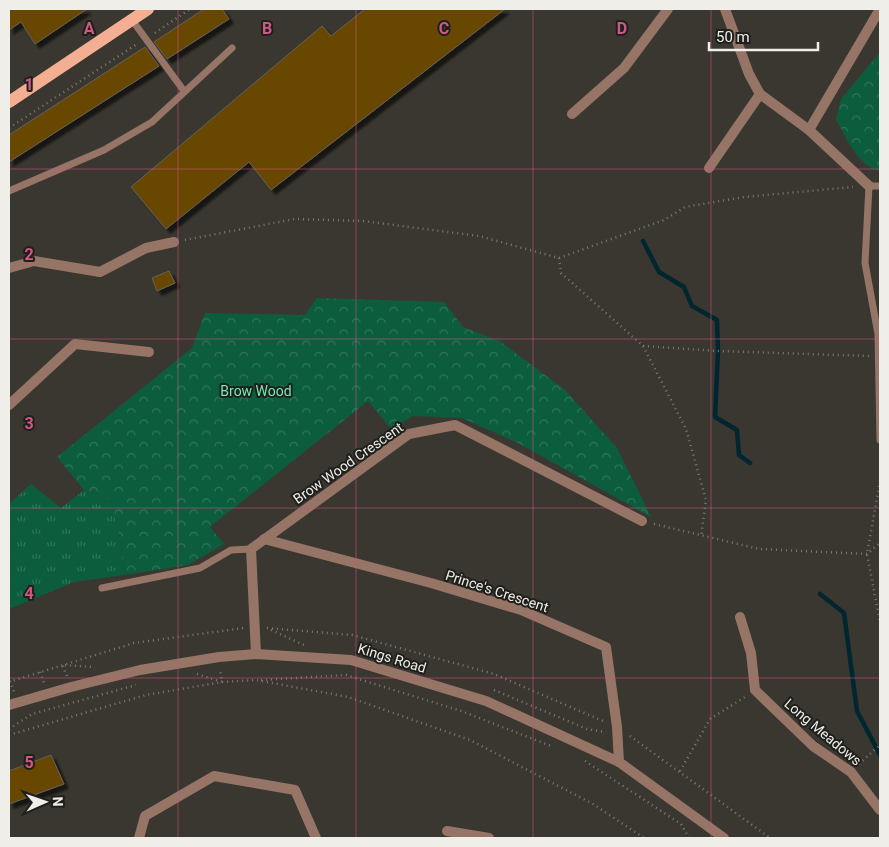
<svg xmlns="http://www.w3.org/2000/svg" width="889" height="847" viewBox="0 0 889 847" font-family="Roboto,sans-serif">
	<defs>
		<pattern id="grass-tufts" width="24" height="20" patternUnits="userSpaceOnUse" patternTransform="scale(1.25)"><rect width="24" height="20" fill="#0c5d3e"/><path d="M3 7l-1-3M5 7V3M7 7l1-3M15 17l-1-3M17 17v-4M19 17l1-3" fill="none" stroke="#30755a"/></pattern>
		<pattern id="forest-crowns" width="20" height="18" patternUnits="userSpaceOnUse" patternTransform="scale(1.25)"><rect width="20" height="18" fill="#0c5d3e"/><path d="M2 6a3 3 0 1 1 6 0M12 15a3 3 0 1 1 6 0" fill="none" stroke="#30755a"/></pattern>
		<filter id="shadow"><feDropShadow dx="4.5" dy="4.5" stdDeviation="1" flood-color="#0009"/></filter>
	</defs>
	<rect width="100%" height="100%" fill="#393730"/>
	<path fill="url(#grass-tufts)" d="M31,484L61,508L84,490L111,500L120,538L124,575L74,582L9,609V504Z"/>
	<g fill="url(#forest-crowns)">
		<path d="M880,52V171C858,167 847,138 836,120L841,99Z"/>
		<path d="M317,298L444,302L463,327L501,342L565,390L617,448L651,517L518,443L462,418L413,416L391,429L368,401L210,527L224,544L188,565L124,575L120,538L111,500L84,490L57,457L192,348L205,313L305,315Z"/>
	</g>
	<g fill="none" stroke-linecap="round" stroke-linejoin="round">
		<g stroke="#02262f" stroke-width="4.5">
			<path d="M643,241L659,272L684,287L692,306L717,320L718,351L715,417L737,430L739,455L750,463"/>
			<path d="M820,594L844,613L857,711L880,755"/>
		</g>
	</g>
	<g fill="#684605" stroke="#66615a" filter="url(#shadow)">
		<path d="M9,9H87L35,44L21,22L9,30Z"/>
		<path d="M204,9H222L229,19L167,59L154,42Z"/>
		<path d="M365,9H505L271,190L249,162L166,229L131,187L322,26L331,36Z"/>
		<path d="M145,47L159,66L9,162V135Z"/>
		<path d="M169,271L175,283L157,291L152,278Z"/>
		<path d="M51,755L64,784L9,804V771Z"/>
	</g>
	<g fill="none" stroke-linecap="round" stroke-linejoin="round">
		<g stroke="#7c7a74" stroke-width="2.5" stroke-dasharray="1 4" stroke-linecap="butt">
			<path d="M155,33L190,9"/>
			<path d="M9,128L137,44"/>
			<path d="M185,240L295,219L363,221L479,236L559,258L561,273L643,346L686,429L706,500L701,537"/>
			<path d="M559,258L664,220L685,207L744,197L853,187"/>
			<path d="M643,346L718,351L869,356"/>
			<path d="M880,481L867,554L880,622"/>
			<path d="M654,524L759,549L867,554L880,543"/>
			<path d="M267,628L352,635L494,674L603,721"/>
			<path d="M271,630L304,645"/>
			<path d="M40,672L44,683"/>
			<path d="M197,674L222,682L220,669"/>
			<path d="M67,676L62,665L95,667"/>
			<path d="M261,680L346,675L461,711L551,746"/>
			<path d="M10,681L14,692"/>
			<path d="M9,682L134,643L244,628"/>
			<path d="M494,690L587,729L605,732"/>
			<path d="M9,729L32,714L136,685"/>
			<path d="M9,735L146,695L222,682L256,680L348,697L470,740L593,804L644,838"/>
			<path d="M630,736L770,838"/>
			<path d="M585,761L681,824L689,838"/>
			<path d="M859,764L880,745"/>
			<path d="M680,771L710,719L745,697"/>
		</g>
		<g stroke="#967466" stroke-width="7">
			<path d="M132,20L184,91"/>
			<path d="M880,186H869L865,263L878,334L880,440"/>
			<path d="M9,191L104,150L152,122L232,48"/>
			<path d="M102,588L200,568L231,550L251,549"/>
		</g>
		<g stroke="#967466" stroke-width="10">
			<path d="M725,9L749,74L760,94L809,130L869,186"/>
			<path d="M572,114L624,68L668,9"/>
			<path d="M809,130L880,9"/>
			<path d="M709,168L760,94"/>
			<path d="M9,268L34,261L100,272L146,248L174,242"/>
			<path d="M9,405L75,344L149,352"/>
			<path d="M264,539L431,583L521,610L606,647L617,727L619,762"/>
			<path d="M740,617L751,653L755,690L813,746L851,772L880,810"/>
			<path d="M256,654L251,549L409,434L455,425L642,521"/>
			<path d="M447,831L489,838"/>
			<path d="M139,838L145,816L214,776L295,790L316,838"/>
		</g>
		<path stroke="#967466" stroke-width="10" d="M9,705L71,687L140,670L219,657L256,654L351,660L486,701L619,762L724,838"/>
		<path stroke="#f4ae92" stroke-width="12" d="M9,102L148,9"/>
	</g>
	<path fill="none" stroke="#d05886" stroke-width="1" stroke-opacity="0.55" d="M178,9V838M356,9V838M533,9V838M711,9V838M9,169H880M9,339H880M9,508H880M9,678H880"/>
	<g text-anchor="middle" stroke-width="4" stroke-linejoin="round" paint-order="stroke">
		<g font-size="14" fill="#74ecb2" stroke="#1f1f1b">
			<text x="256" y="396">Brow Wood</text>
		</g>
		<g font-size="14" fill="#efeee9" stroke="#1f1f1b">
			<text transform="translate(348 463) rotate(-35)" y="5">Brow Wood Crescent</text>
			<text transform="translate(497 591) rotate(18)" y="5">Prince's Crescent</text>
			<text transform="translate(392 658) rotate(17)" y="5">Kings Road</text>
			<text transform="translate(823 732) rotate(40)" y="5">Long Meadows</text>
		</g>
	</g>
	<g font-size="16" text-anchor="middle" font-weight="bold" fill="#d05886" stroke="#1f1f1b" stroke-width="4" stroke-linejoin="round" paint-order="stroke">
		<text x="89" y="34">A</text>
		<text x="267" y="34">B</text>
		<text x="444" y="34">C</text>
		<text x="622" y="34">D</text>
		<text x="29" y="90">1</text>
		<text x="29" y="260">2</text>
		<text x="29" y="429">3</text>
		<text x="29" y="599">4</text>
		<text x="29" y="768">5</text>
	</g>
	<rect width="889" height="847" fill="none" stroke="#efeee9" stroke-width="20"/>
	<g transform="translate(45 802) rotate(88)" stroke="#1f1f1b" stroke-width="4" paint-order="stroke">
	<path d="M0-4L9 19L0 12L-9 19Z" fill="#efeee9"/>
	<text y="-8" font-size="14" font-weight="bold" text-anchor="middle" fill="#efeee9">N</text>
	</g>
	<path d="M709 42v8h109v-8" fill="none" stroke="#efeee9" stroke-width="2.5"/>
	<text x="716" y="42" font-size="15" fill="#efeee9" stroke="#1f1f1b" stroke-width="4" paint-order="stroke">50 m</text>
</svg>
